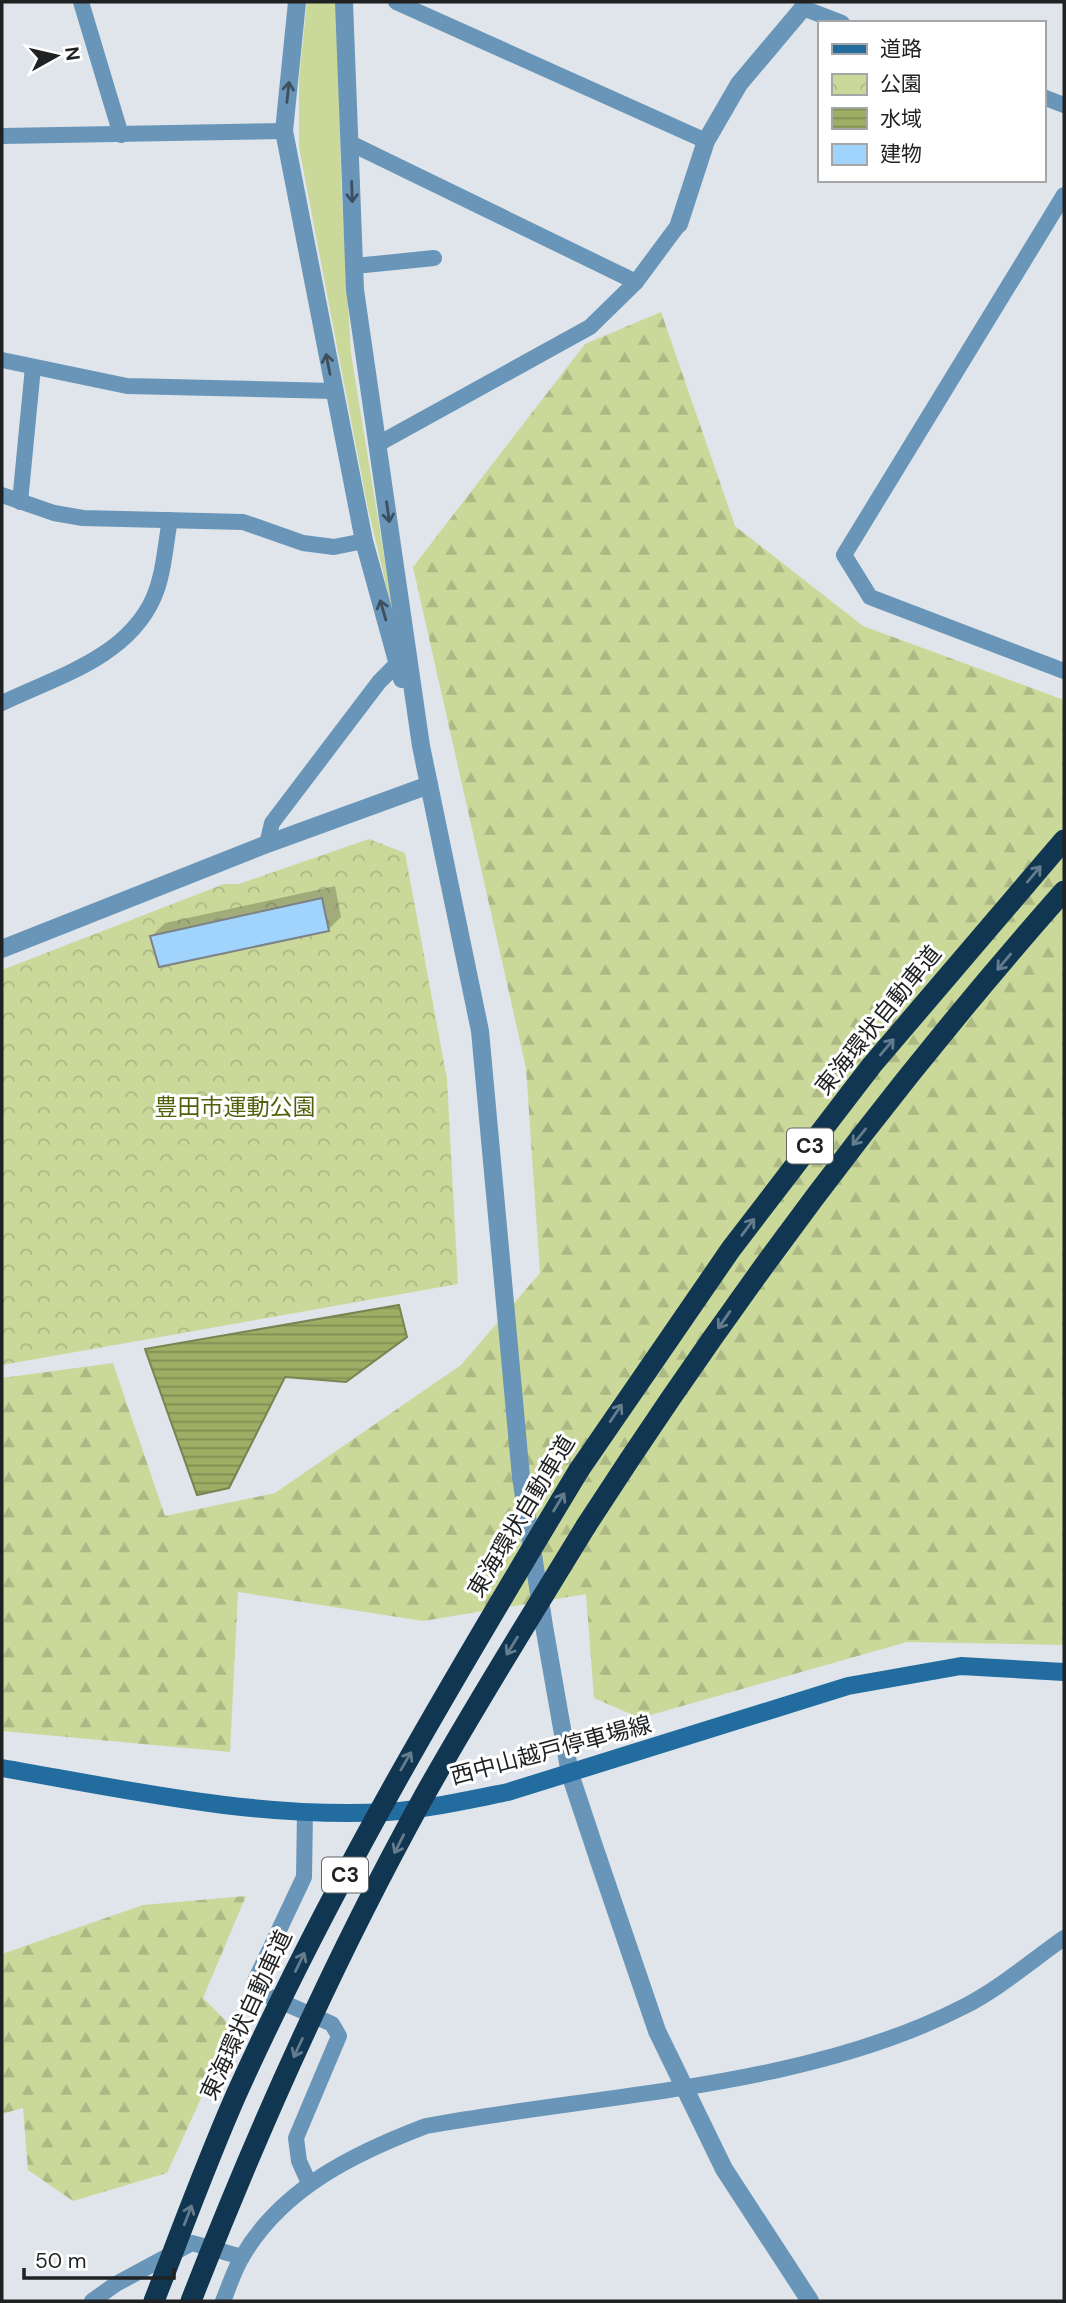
<svg xmlns="http://www.w3.org/2000/svg" width="1066" height="2303" viewBox="0 0 1066 2303" font-family="'DM Sans','Noto Sans JP',sans-serif">
	<defs>
		<pattern id="forest-firs" width="22" height="20" patternUnits="userSpaceOnUse" patternTransform="scale(1.75)"><rect width="22" height="20" fill="#cad899"/><path d="M5 1l3.5 6h-7zM16 11l3.5 6h-7z" fill="#adb984"/></pattern>
		<pattern id="park-crowns" width="20" height="18" patternUnits="userSpaceOnUse" patternTransform="scale(1.75)"><rect width="20" height="18" fill="#cad899"/><path d="M2 6a3 3 0 1 1 6 0M12 15a3 3 0 1 1 6 0" fill="none" stroke="#adb984"/></pattern>
		<pattern id="water-rules" width="6" height="5" patternUnits="userSpaceOnUse" patternTransform="scale(1.75)"><rect width="6" height="5" fill="#9eae65"/><path d="M0 2.5h6" fill="none" stroke="#808d53"/></pattern>
	</defs>
	<rect width="100%" height="100%" fill="#dfe5ea"/>
	<path fill="#cad899" d="M307,2H337L341,182L351,354L395,623L367,504L299,147V79Z"/>
	<g fill="url(#forest-firs)">
		<path d="M661,312L735,526L863,626L1064,700V1645L907,1642L640,1718L594,1698L586,1594L423,1621L238,1592L230,1752L2,1731V1378L113,1363L165,1516L275,1493L461,1365L540,1273L526,1068L413,567L585,344Z"/>
		<path d="M246,1896L203,1998L233,2028L167,2173L73,2201L28,2170L23,2108L2,2114V1954L143,1905Z"/>
	</g>
	<path fill="url(#park-crowns)" d="M369,839L405,853L447,1079L458,1284L2,1365V970L224,884H239Z"/>
	<path fill="url(#water-rules)" stroke="#788451" stroke-width="2" d="M399,1305L407,1337L346,1382L285,1377L229,1488L197,1495L145,1349Z"/>
	<path fill="#0003" d="M335,886L341,917L328,930L152,936L165,923Z"/>
	<path fill="#a1d4fd" stroke="#7c8286" stroke-width="2" d="M322,898L329,931L159,967L150,936Z"/>
	<g fill="none" stroke-linecap="round" stroke-linejoin="round">
		<g stroke="#6995b8" stroke-width="16">
			<path d="M81,2L121,135"/>
			<path d="M396,2L706,141"/>
			<path d="M803,8L842,23"/>
			<path d="M1043,97L1064,105"/>
			<path d="M2,136L284,131"/>
			<path d="M350,143L636,282"/>
			<path d="M1064,195L844,555L870,597L1064,671"/>
			<path d="M355,266L434,258"/>
			<path d="M2,360L127,386L334,391"/>
			<path d="M378,444L590,327L636,282L679,224"/>
			<path d="M2,495L54,513L83,518L243,522L303,543L334,547L364,541"/>
			<path d="M20,502L33,367"/>
			<path d="M2,703C56,677 126,658 153,599C164,575 165,546 170,520"/>
			<path d="M267,844L272,823L379,682L398,663"/>
			<path d="M305,1812L304,1877L255,1981L257,1991L332,2024L339,2036L296,2138L299,2161L309,2183"/>
			<path d="M92,2301L116,2284L192,2243L242,2257"/>
			<path d="M223,2301C229,2287 234,2270 242,2257C282,2188 355,2153 426,2126C600,2094 805,2088 963,2007C999,1989 1031,1961 1064,1938"/>
		</g>
		<g stroke="#6995b8" stroke-width="18">
			<path d="M297,2L284,131L364,541L402,679"/>
			<path d="M344,2L355,290L421,746L480,1031L521,1477L544,1626L570,1774L598,1858"/>
			<path d="M679,224L706,141L739,84L803,8L804,2"/>
			<path d="M2,949L267,844L429,785"/>
		</g>
		<path stroke="#226c9f" stroke-width="18" d="M2,1768C128,1790 258,1819 387,1812C428,1809 468,1800 508,1792L848,1686L961,1666L1064,1672"/>
		<g stroke="#103651" stroke-width="21">
			<path d="M579,1470L731,1249L872,1065L1064,840"/>
			<path d="M586,1526C730,1303 888,1090 1064,891"/>
		</g>
		<path stroke="#6995b8" stroke-width="18" d="M598,1858L657,2031L724,2169L810,2301"/>
		<g stroke="#103651" stroke-width="21">
			<path d="M154,2301C181,2232 206,2163 236,2095C334,1878 456,1674 579,1470"/>
			<path d="M191,2301C258,2129 334,1959 423,1798C475,1705 531,1616 586,1526"/>
		</g>
	</g>
	<defs><path id="oneway-shaft" d="M-6 0H5M1.5-3L5.5 0L1.5 3" fill="none" stroke-width="1.6" stroke-linecap="round" stroke-linejoin="round" transform="scale(1.75)"/></defs>
	<g stroke="#3d4f5f">
		<use href="#oneway-shaft" transform="translate(288 92) rotate(-84)"/>
		<use href="#oneway-shaft" transform="translate(352 192) rotate(88)"/>
		<use href="#oneway-shaft" transform="translate(328 364) rotate(-101)"/>
		<use href="#oneway-shaft" transform="translate(388 512) rotate(82)"/>
		<use href="#oneway-shaft" transform="translate(383 610) rotate(-106)"/>
	</g>
	<g stroke="#647c8e">
		<use href="#oneway-shaft" transform="translate(1034 874) rotate(-50)"/>
		<use href="#oneway-shaft" transform="translate(1004 962) rotate(130)"/>
		<use href="#oneway-shaft" transform="translate(887 1047) rotate(-50)"/>
		<use href="#oneway-shaft" transform="translate(859 1137) rotate(129)"/>
		<use href="#oneway-shaft" transform="translate(748 1227) rotate(-53)"/>
		<use href="#oneway-shaft" transform="translate(724 1320) rotate(125)"/>
		<use href="#oneway-shaft" transform="translate(616 1413) rotate(-56)"/>
		<use href="#oneway-shaft" transform="translate(559 1502) rotate(-59)"/>
		<use href="#oneway-shaft" transform="translate(512 1646) rotate(122)"/>
		<use href="#oneway-shaft" transform="translate(406 1761) rotate(-60)"/>
		<use href="#oneway-shaft" transform="translate(399 1844) rotate(117)"/>
		<use href="#oneway-shaft" transform="translate(300 1962) rotate(-64)"/>
		<use href="#oneway-shaft" transform="translate(298 2048) rotate(115)"/>
		<use href="#oneway-shaft" transform="translate(188 2215) rotate(-69)"/>
	</g>
	<g text-anchor="middle" stroke-width="6" stroke-linejoin="round" paint-order="stroke">
		<g fill="#fff" stroke="#626465" stroke-width="2">
			<rect x="787" y="1128.5" width="46" height="35" rx="5"/>
			<rect x="322" y="1857.5" width="46" height="35" rx="5"/>
		</g>
		<g font-size="21" font-weight="bold" fill="#1f2123">
			<text x="810" y="1153">C3</text>
			<text x="345" y="1882">C3</text>
		</g>
		<g font-size="23" fill="#1f2123" stroke="#fff">
			<text transform="translate(878 1020) rotate(-51)" y="8">東海環状自動車道</text>
			<text transform="translate(521 1516) rotate(-59)" y="8">東海環状自動車道</text>
			<text transform="translate(551 1750) rotate(-15)" y="8">西中山越戸停車場線</text>
			<text transform="translate(246 2015) rotate(-65)" y="8">東海環状自動車道</text>
		</g>
		<g font-size="23" fill="#525f0b" stroke="#fff">
			<text x="235" y="1115">豊田市運動公園</text>
		</g>
	</g>
	<rect width="1066" height="2303" fill="none" stroke="#1f2123" stroke-width="7"/>
	<rect x="818" y="21" width="228" height="161" fill="#ffffff" stroke="#a5a6a7" stroke-width="2"/>
	<rect x="832" y="44" width="35" height="10" fill="#226c9f" stroke="#a5a6a7" stroke-width="2"/>
	<text x="880" y="56" font-size="21" fill="#1f2123">道路</text>
	<rect x="832" y="74" width="35" height="21" fill="url(#park-crowns)" stroke="#a5a6a7" stroke-width="2"/>
	<text x="880" y="91" font-size="21" fill="#1f2123">公園</text>
	<rect x="832" y="108" width="35" height="21" fill="url(#water-rules)" stroke="#a5a6a7" stroke-width="2"/>
	<text x="880" y="126" font-size="21" fill="#1f2123">水域</text>
	<rect x="832" y="144" width="35" height="21" fill="#a1d4fd" stroke="#a5a6a7" stroke-width="2"/>
	<text x="880" y="161" font-size="21" fill="#1f2123">建物</text>
	<g transform="translate(56 56) rotate(82)" stroke="#ffffff" stroke-width="5" paint-order="stroke">
	<path d="M0-5L12 26L0 18L-12 26Z" fill="#1f2123"/>
	<text y="-10" font-size="19" font-weight="bold" text-anchor="middle" fill="#1f2123">N</text>
	</g>
	<path d="M24 2268v10h150v-10" fill="none" stroke="#1f2123" stroke-width="3.5"/>
	<text x="35" y="2268" font-size="21" fill="#1f2123" stroke="#ffffff" stroke-width="5" paint-order="stroke">50 m</text>
</svg>
